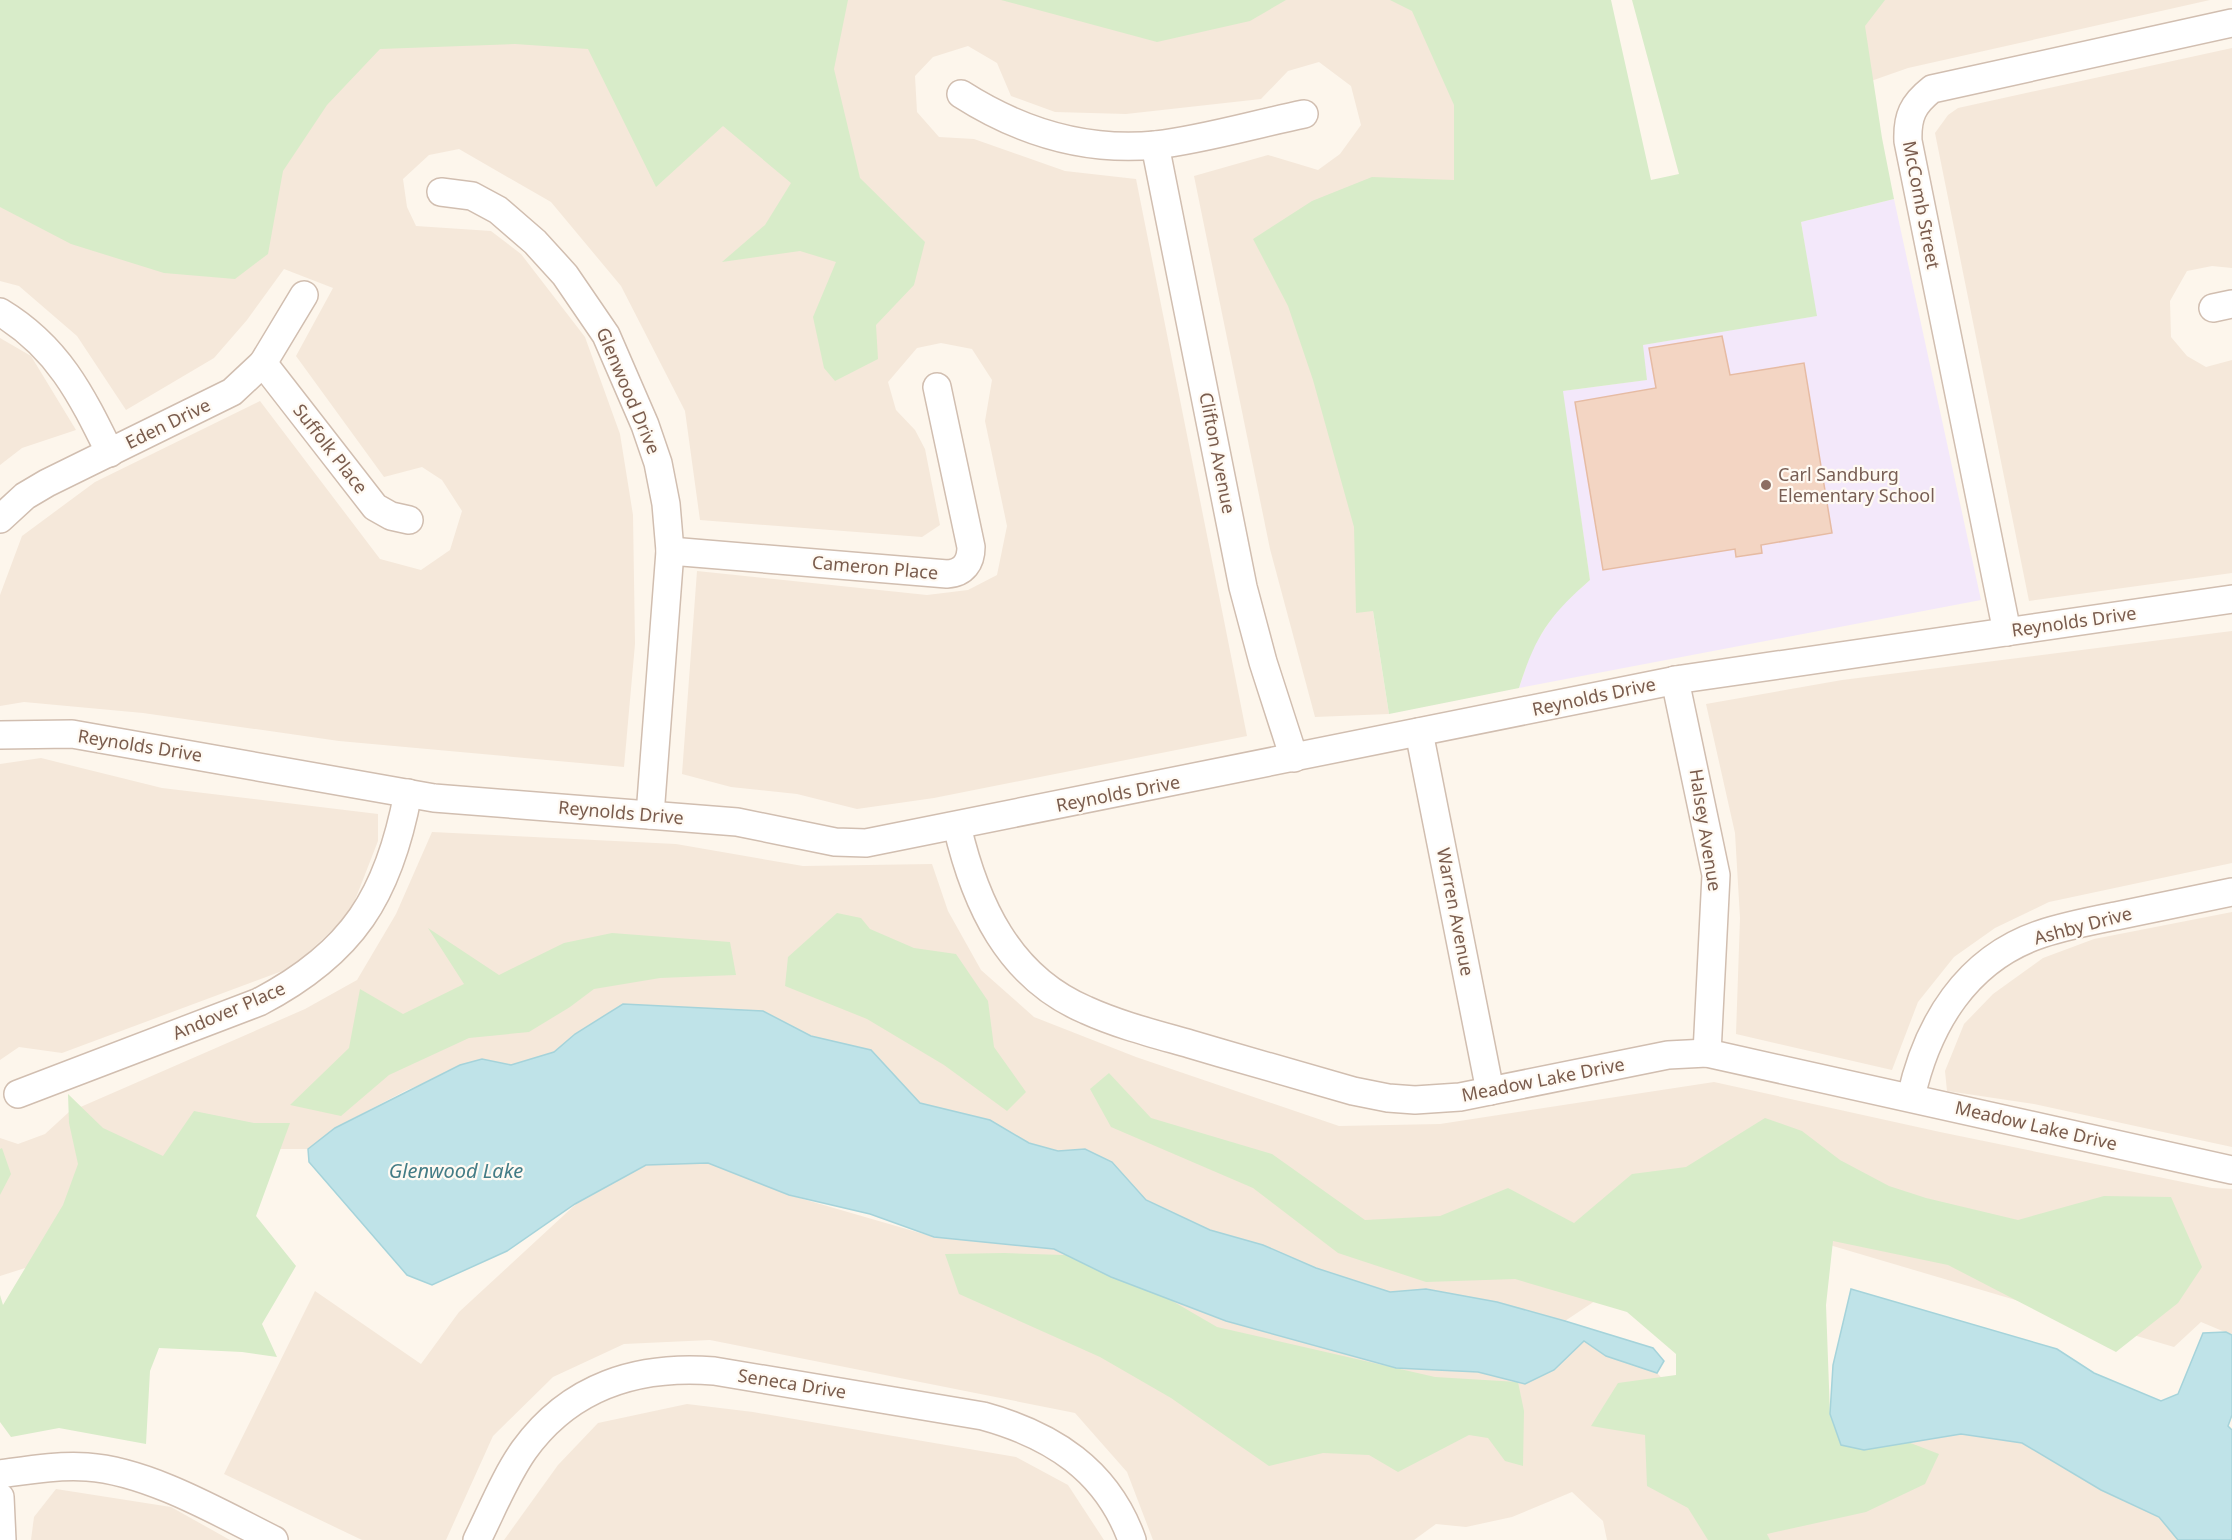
<svg xmlns="http://www.w3.org/2000/svg" width="2232" height="1540" viewBox="0 0 2232 1540" font-family="'Noto Sans',sans-serif">
	<rect width="100%" height="100%" fill="#fdf6ec"/>
	<g fill="#f5e8da">
		<path d="M301,0H1468L1508,206L1315,241L1389,714L1315,717L1270,549L1194,176L1268,155L1318,170L1340,154L1361,125L1351,86L1319,62L1288,71L1261,99L1126,114L1055,112L1011,96L997,63L968,46L933,57L915,76L917,112L939,137L974,139L1065,171L1136,179L1247,736L934,798L857,809L797,794L731,787L682,774L697,571L927,595L968,590L997,575L1007,526L985,421L992,380L972,349L941,343L917,348L888,382L896,410L915,430L925,449L940,525L922,537L700,520L685,411L621,286L551,202L459,149L429,155L403,179L407,207L416,226L491,231L521,254L585,337L620,434L633,515L635,644L624,767L339,741L143,713L24,702L0,706V595L22,536L95,482L260,401L380,559L421,570L450,550L462,511L442,480L422,467L384,477L296,356L333,288L284,269L247,320L214,358L126,410L77,336L19,286L0,281V152Z"/>
		<path d="M1835,0H2210L1908,68L1854,87Z"/>
		<path d="M2232,48V268L2212,266L2187,271L2170,301L2171,337L2187,356L2206,367L2232,360V573L2029,601L1935,133L1948,115L1958,108Z"/>
		<path d="M0,338L31,356L76,430L22,448L0,465Z"/>
		<path d="M2232,631V863L2049,902L1995,928L1954,957L1918,1002L1892,1070L1736,1034L1740,918L1735,833L1706,704L1842,680Z"/>
		<path d="M41,758L162,788L378,814V841L350,913L293,967L62,1053L19,1047L0,1060V764Z"/>
		<path d="M432,832L676,844L803,866L932,864L948,911L981,970L1034,1017L1136,1057L1339,1126L1440,1124L1714,1082L1940,1132L2212,1188L2232,1189V1335L2201,1322L2174,1347L1725,1214L1565,1321L1497,1302L1426,1289L1390,1292L1316,1268L1263,1245L1210,1230L1146,1200L1085,1149L1058,1151L1029,1143L990,1120L920,1103L871,1050L811,1036L763,1011L623,1004L575,1034L554,1052L511,1065L482,1059L405,1091L335,1128L308,1149H278L236,1201L0,1276V1138L18,1144L45,1134L69,1112L305,1009L357,980L396,914Z"/>
		<path d="M2232,912V1147L2034,1104L1947,1091L1945,1071L1964,1024L1993,994L2043,958L2094,939Z"/>
		<path d="M708,1163L789,1195L934,1237L1054,1249L1111,1277L1226,1321L1396,1368L1478,1372L1525,1384L1584,1341L1606,1356L1657,1373L1717,1438L1864,1450L1962,1434L2022,1443L2101,1490L2159,1517L2178,1540H1607L1603,1521L1572,1492L1512,1517L1466,1527L1436,1524L1414,1540H1153L1127,1472L1075,1413L710,1340L624,1344L553,1377L493,1436L446,1540H362L224,1474L315,1291L421,1364L459,1312L576,1204L646,1165Z"/>
		<path d="M687,1404L753,1412L1016,1457L1068,1485L1104,1540H504L558,1465L598,1423Z"/>
		<path d="M56,1489L171,1507L230,1540H31L34,1517Z"/>
	</g>
	<path fill="#f3e8fa" d="M1894,199L1981,600L1519,688L1532,649L1558,608L1590,580L1562,391L1646,380L1642,345L1816,316L1801,222Z"/>
	<g fill="#d8ecc9">
		<path d="M0,0H848L834,69L860,178L925,242L914,285L876,325L878,359L835,381L824,368L813,317L836,262L800,251L722,262L765,225L791,183L723,126L656,187L588,49L515,44L380,49L327,105L283,171L268,254L235,279L164,273L71,244L0,207Z"/>
		<path d="M1001,0H1286L1250,21L1157,42Z"/>
		<path d="M1390,0H1611L1651,180L1679,174L1632,0H1885L1865,26L1882,138L1894,199L1801,222L1817,316L1643,345L1647,380L1563,391L1590,580C1549,616 1536,635 1519,688L1389,714L1373,611L1356,613L1354,527L1313,380L1288,306L1253,239L1312,201L1372,177L1454,180V105L1412,11Z"/>
		<path d="M837,913L861,918L870,929L914,948L956,954L988,1001L994,1047L1026,1092L1007,1111L944,1065L867,1019L785,986L788,957Z"/>
		<path d="M428,928L499,975L564,943L612,933L730,942L736,975L660,978L594,989L570,1007L529,1032L469,1038L389,1075L341,1116L290,1105L349,1048L360,989L403,1014L464,984Z"/>
		<path d="M1109,1073L1151,1118L1272,1154L1365,1220L1440,1216L1508,1188L1574,1223L1632,1174L1686,1167L1765,1118L1802,1131L1840,1160L1889,1186L1926,1198L2018,1220L2104,1196L2171,1197L2202,1267L2178,1303L2116,1352L1948,1265L1833,1241L1826,1305L1830,1414L1841,1445L1908,1442L1939,1454L1925,1484L1866,1512L1767,1534L1770,1540H1708L1688,1508L1647,1486L1645,1435L1591,1426L1618,1383L1676,1375V1354L1627,1312L1515,1279L1426,1282L1338,1253L1253,1188L1111,1127L1090,1089Z"/>
		<path d="M68,1094L103,1128L163,1156L194,1111L254,1123H290L256,1216L296,1266L262,1324L277,1357L242,1352L159,1348L150,1371L146,1444L59,1428L11,1437L0,1422V1295L3,1305L63,1205L78,1164L69,1123Z"/>
		<path d="M2,1148L11,1174L0,1195V1149Z"/>
		<path d="M1004,1253L1095,1256L1217,1327L1435,1377L1518,1382L1524,1411L1523,1466L1505,1461L1488,1438L1469,1435L1398,1472L1369,1455L1323,1453L1269,1466L1171,1398L1100,1357L959,1294L945,1254Z"/>
	</g>
	<g fill="#bfe3e8" stroke="#a5d3da" stroke-width="1.5">
		<path d="M623,1004L763,1011L811,1036L871,1050L920,1103L990,1120L1029,1143L1058,1151L1085,1149L1112,1162L1146,1200L1210,1230L1263,1245L1316,1268L1390,1292L1426,1289L1497,1302L1565,1321L1653,1348L1664,1361L1657,1373L1606,1356L1584,1341L1554,1370L1525,1384L1478,1372L1396,1368L1226,1321L1111,1277L1054,1249L934,1237L870,1214L789,1195L708,1163L646,1165L575,1204L507,1251L432,1285L407,1275L309,1162L308,1149L335,1128L460,1065L482,1059L511,1065L554,1052L575,1034Z"/>
		<path d="M1851,1289L2057,1349L2094,1373L2161,1401L2178,1394L2203,1333L2226,1332L2232,1335V1415L2228,1426L2232,1430V1540H2178L2159,1517L2101,1490L2022,1443L1961,1434L1864,1450L1841,1445L1830,1414L1833,1365Z"/>
	</g>
	<path fill="#f3d5c3" stroke="#e6bba3" stroke-width="1.5" d="M1722,336L1730,375L1804,363L1832,533L1761,545L1762,553L1736,557L1735,549L1603,570L1575,402L1656,388L1649,348Z"/>
	<g fill="none" stroke-linecap="round" stroke-linejoin="round">
		<defs>
			<g id="minor">
				<path d="M961,94C1019,131 1085,152 1156,145C1205,139 1255,124 1304,114"/>
				<path d="M1155,145L1243,587L1263,662L1294,758"/>
				<path d="M441,192L472,196L498,210L535,242L565,275L606,335L645,425L658,463L666,504L670,551L650,815"/>
				<path d="M2213,308L2232,304"/>
				<path d="M0,312C58,347 81,394 110,453"/>
				<path d="M263,363L375,507L391,516L409,520"/>
				<path d="M0,519L25,496L47,483L232,392L263,363L304,295"/>
				<path d="M670,551L947,574C964,573 971,562 971,547L937,387"/>
				<path d="M2007,632L1908,141C1907,116 1913,104 1932,89L2232,23"/>
				<path d="M1675,680L1716,875L1707,1053"/>
				<path d="M1419,732L1490,1091"/>
				<path d="M0,735L72,734L434,798L737,822L835,842L866,843L1682,679L2232,599"/>
				<path d="M957,826C975,903 1008,977 1086,1010C1119,1025 1155,1034 1190,1044C1244,1060 1298,1075 1353,1091L1388,1098L1415,1100L1460,1097L1668,1055L1707,1053L2232,1170"/>
				<path d="M18,1094L259,1002C353,953 389,895 408,793"/>
				<path d="M1911,1097C1927,1025 1966,959 2041,934C2065,926 2091,921 2116,916C2155,908 2193,900 2232,892"/>
				<path d="M0,1474C29,1470 58,1465 87,1467C148,1471 220,1513 274,1540"/>
				<path d="M0,1497L2,1540"/>
				<path d="M477,1540C492,1510 505,1477 524,1450C570,1386 638,1365 714,1371L983,1416C1052,1435 1107,1470 1132,1540"/>
			</g>
		</defs>
		<use href="#minor" stroke="#d1beb0" stroke-width="30"/>
		<use href="#minor" stroke="#fff" stroke-width="27"/>
	</g>
	<circle fill="#8d6e63" stroke="#fffaf3" stroke-width="2" cx="1766" cy="485" r="6"/>
	<g text-anchor="middle" stroke-width="4.5" stroke-linejoin="round" paint-order="stroke">
		<g font-size="18" fill="#7a5c4d" stroke="#fffaf3">
			<text transform="translate(1921 205) rotate(79)" y="6">McComb Street</text>
			<text transform="translate(628 391) rotate(67)" y="6">Glenwood Drive</text>
			<text transform="translate(168 424) rotate(-26)" y="6">Eden Drive</text>
			<text transform="translate(330 449) rotate(52)" y="6">Suffolk Place</text>
			<text transform="translate(1217 453) rotate(79)" y="6">Clifton Avenue</text>
			<text transform="translate(875 568) rotate(5)" y="6">Cameron Place</text>
			<text transform="translate(2074 622) rotate(-8)" y="6">Reynolds Drive</text>
			<text transform="translate(1594 697) rotate(-12)" y="6">Reynolds Drive</text>
			<text transform="translate(140 746) rotate(9)" y="6">Reynolds Drive</text>
			<text transform="translate(1118 794) rotate(-11)" y="6">Reynolds Drive</text>
			<text transform="translate(621 813) rotate(5)" y="6">Reynolds Drive</text>
			<text transform="translate(1705 830) rotate(81)" y="6">Halsey Avenue</text>
			<text transform="translate(1455 912) rotate(79)" y="6">Warren Avenue</text>
			<text transform="translate(2083 926) rotate(-15)" y="6">Ashby Drive</text>
			<text transform="translate(229 1011) rotate(-23)" y="6">Andover Place</text>
			<text transform="translate(1543 1080) rotate(-11)" y="6">Meadow Lake Drive</text>
			<text transform="translate(2036 1126) rotate(13)" y="6">Meadow Lake Drive</text>
			<text transform="translate(792 1384) rotate(9)" y="6">Seneca Drive</text>
		</g>
		<g font-size="18" fill="#785e54" stroke="#fffaf3" text-anchor="start">
			<text x="1778" y="481">Carl Sandburg<tspan x="1778" dy="21">Elementary School</tspan></text>
		</g>
		<g font-size="20" font-style="italic" fill="#437c86" stroke="#fffaf3">
			<text x="456" y="1178">Glenwood Lake</text>
		</g>
	</g>
</svg>
